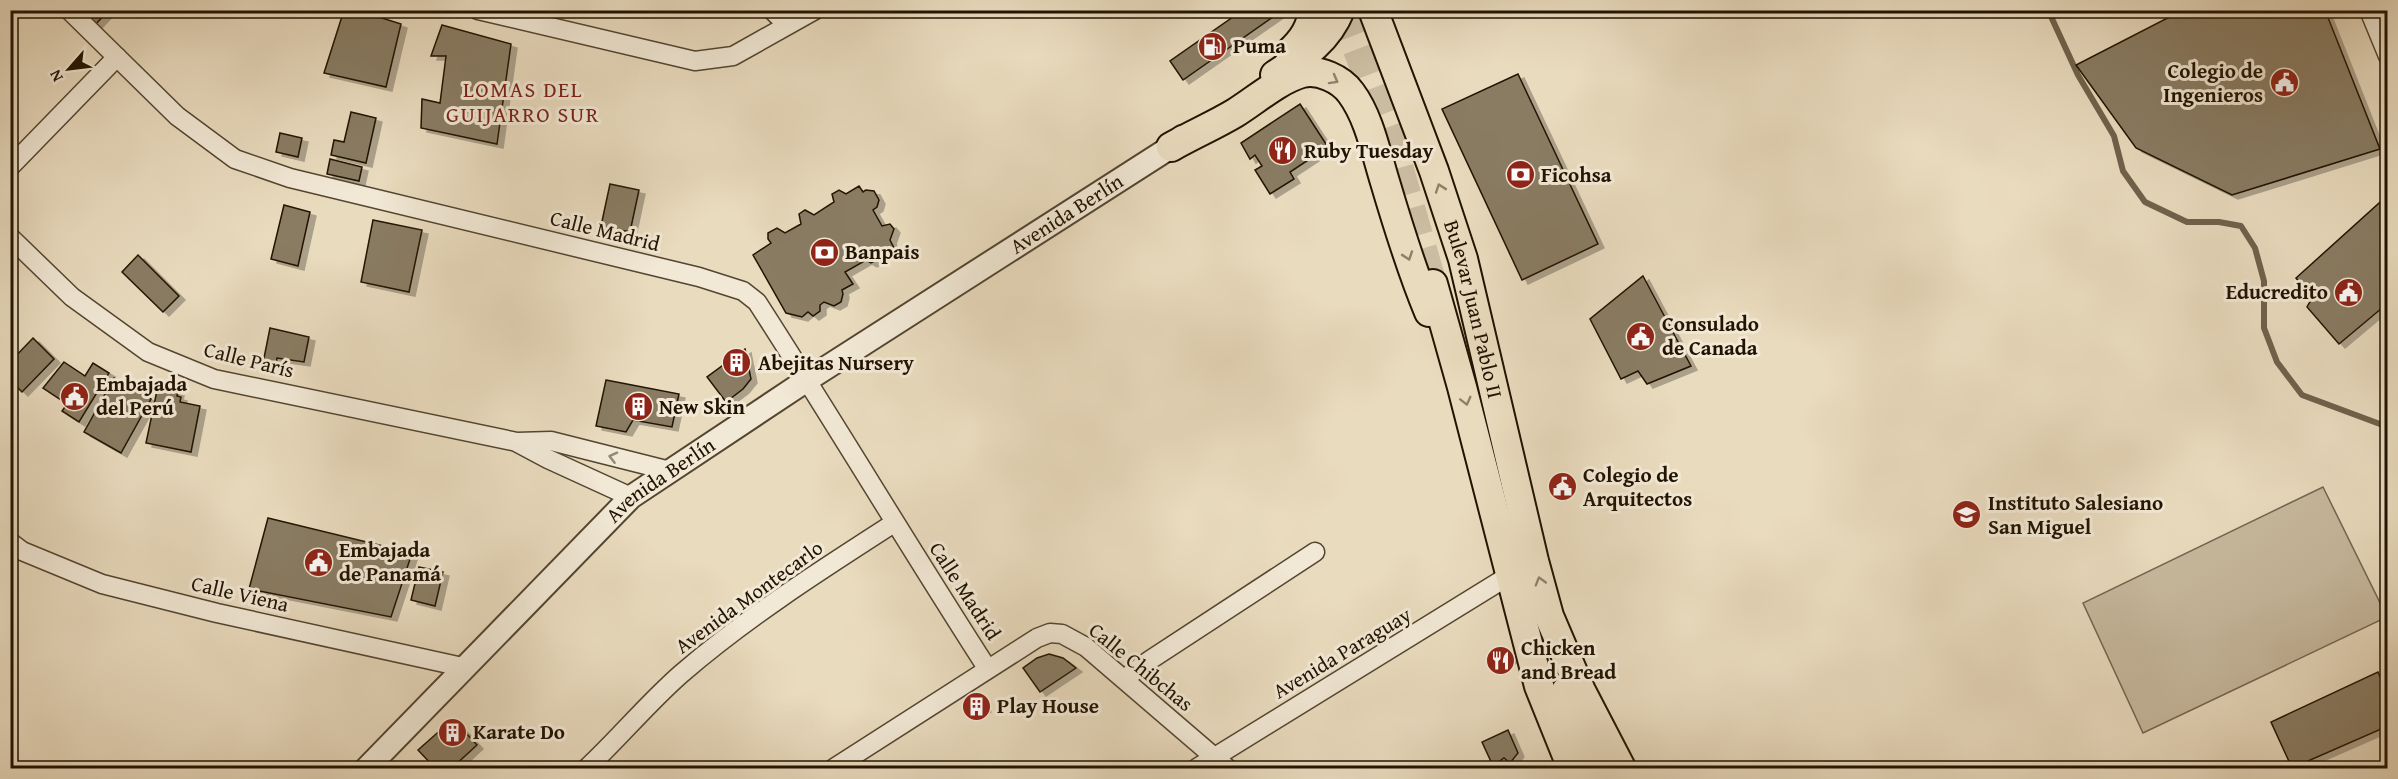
<svg xmlns="http://www.w3.org/2000/svg" width="2398" height="779" viewBox="0 0 2398 779" font-family="'Gentium Book Plus',serif">
	<defs>
		<filter id="shadow"><feDropShadow dx="6" dy="4" stdDeviation="0" flood-color="#0004"/></filter>
	</defs>
	<rect width="100%" height="100%" fill="#e9dbbe"/>
	<filter id="stains"><feTurbulence type="fractalNoise" baseFrequency=".00333" numOctaves="4"/><feColorMatrix values="0 0 0 0 .2 0 0 0 0 .09 0 0 0 0 .02 0 0 0 .5 -.17"/></filter>
	<radialGradient id="worn" r=".72"><stop offset=".6" stop-color="#630" stop-opacity="0"/><stop offset="1" stop-color="#630" stop-opacity=".3"/></radialGradient>
	<path fill="#c7b99e" stroke="#746650" stroke-width="1.5" d="M2323,487L2387,617L2143,733L2083,603Z"/>
	<g fill="none" stroke-linecap="round" stroke-linejoin="round">
		<path stroke="#70624c" stroke-width="6" d="M2048,10L2078,75L2114,136L2123,171L2145,202L2187,222H2219L2241,226L2255,248L2264,281V328L2277,362L2302,395L2388,427"/>
	</g>
	<g fill="#897b63" stroke="#211301" stroke-width="1.5" filter="url(#shadow)">
		<path d="M82,10H109L96,24Z"/>
		<path d="M344,10H357L401,24L386,87L324,73Z"/>
		<path d="M1243,10H1283L1183,80L1170,61Z"/>
		<path d="M2183,10H2325L2380,149L2232,195L2136,148L2076,65Z"/>
		<path d="M442,25L511,44L497,144L421,128L422,99L440,103L446,56H431Z"/>
		<path d="M1518,74L1598,244L1522,280L1442,109Z"/>
		<path d="M1300,104L1328,147L1290,172L1294,179L1270,194L1255,170L1262,166L1255,155L1250,159L1241,143Z"/>
		<path d="M351,112L376,118L366,163L331,155L334,140L344,142Z"/>
		<path d="M280,133L302,138L298,157L276,152Z"/>
		<path d="M330,159L362,167L359,181L327,174Z"/>
		<path d="M610,184L639,190L630,232L601,226Z"/>
		<path d="M859,186L863,192L866,190L874,191L879,200L877,207L873,210L882,226L890,224L894,229L890,240L895,250L871,263L866,260L845,272L853,284L842,290L843,294L841,302L834,306L824,302L820,305V311L813,316L808,312L802,317L786,313L753,255L771,243L768,239V233L777,228L785,233L801,224L799,214L805,210L814,215L834,202L832,194L839,190L846,194Z"/>
		<path d="M2388,195V303L2339,344L2307,307L2312,298L2296,278Z"/>
		<path d="M284,205L310,212L298,266L271,259Z"/>
		<path d="M373,220L422,230L409,292L361,282Z"/>
		<path d="M138,255L179,296L163,312L122,272Z"/>
		<path d="M1643,276L1691,366L1647,384L1638,371L1621,379L1590,319Z"/>
		<path d="M270,328L309,337L304,362L277,358L276,366L263,363Z"/>
		<path d="M33,338L54,359L22,392L10,380V362Z"/>
		<path d="M745,349L751,379L743,389L726,402L707,377Z"/>
		<path d="M64,362L85,376L93,363L109,373L79,422L62,411L67,404L43,388Z"/>
		<path d="M114,378L151,399L121,453L84,432Z"/>
		<path d="M606,380L679,394L672,427L633,420L626,432L596,426Z"/>
		<path d="M159,381L174,384L172,391L178,392L177,396L181,397L180,402L200,406L191,452L146,443Z"/>
		<path d="M268,518L412,553L391,617L249,589Z"/>
		<path d="M419,567L443,572L435,606L411,600Z"/>
		<path d="M1507,650L1512,658L1494,669L1489,661Z"/>
		<path d="M1049,654L1063,658L1076,668L1040,692L1023,668L1037,658Z"/>
		<path d="M2378,672L2388,695V726L2292,768L2271,722Z"/>
		<path d="M978,696L985,708L974,715L967,703Z"/>
		<path d="M453,719L477,745L452,768H435L418,750Z"/>
		<path d="M1508,730L1518,753L1510,763L1504,758L1493,766L1482,742Z"/>
	</g>
	<g fill="none" stroke-linecap="round" stroke-linejoin="round">
		<path stroke="#cbbda2" stroke-width="28" stroke-dasharray="28 14" stroke-linecap="butt" d="M1342,10L1392,142L1433,284"/>
		<defs>
			<g id="minor">
				<path d="M69,10L177,116L235,159L290,178L699,277L743,291L757,302C835,423 909,547 987,668"/>
				<path d="M478,10L695,61L733,56L815,10"/>
				<path d="M772,10L787,25"/>
				<path d="M2369,10L2388,56"/>
				<path d="M10,167L117,57"/>
				<path d="M10,237L72,297L148,352L214,379L517,442L551,441L670,471"/>
				<path d="M518,443L548,459L631,497"/>
				<path d="M10,542L22,551L102,584L217,613L467,668"/>
				<path d="M1124,679L1150,660L1315,552"/>
				<path d="M587,768C619,738 648,703 681,674C747,617 821,570 894,523"/>
				<path d="M834,768L1037,638L1050,633L1062,634L1086,647L1227,768"/>
				<path d="M1197,768L1510,575"/>
			</g>
			<g id="tertiary">
				<path id="s1" d="M367,768L631,497L807,380L1171,147L1182,137"/>
			</g>
			<g id="primary">
				<path id="s2" d="M1373,10L1434,171L1463,259L1534,561L1549,616L1581,691L1621,768"/>
				<path d="M1290,52C1303,40 1311,28 1313,10"/>
				<path d="M1275,75C1302,57 1327,42 1340,10"/>
				<path d="M1171,147C1192,135 1215,125 1235,113C1256,100 1278,80 1302,73C1319,69 1341,79 1351,93C1369,117 1376,153 1385,182C1398,226 1411,269 1429,312"/>
				<path d="M1433,284L1462,387L1539,686L1572,768"/>
				<path d="M1566,691L1593,768"/>
			</g>
		</defs>
		<use href="#minor" stroke="#534530" stroke-width="21"/>
		<use href="#tertiary" stroke="#534530" stroke-width="26"/>
		<use href="#primary" stroke="#211301" stroke-width="32"/>
		<use href="#minor" stroke="#f1e8d5" stroke-width="18"/>
		<use href="#tertiary" stroke="#f1e8d5" stroke-width="22"/>
		<use href="#primary" stroke="#e9dbbe" stroke-width="28"/>
	</g>
	<defs><path id="oneway-chevron" d="M-2-3.5L2.5 0L-2 3.5" fill="none" stroke-width="1.6" stroke-linecap="round" stroke-linejoin="round" transform="scale(1.5)"/></defs>
	<g stroke="#8f8169">
		<use href="#oneway-chevron" transform="translate(1334 80) rotate(29)"/>
		<use href="#oneway-chevron" transform="translate(1440 188) rotate(-109)"/>
		<use href="#oneway-chevron" transform="translate(1408 256) rotate(71)"/>
		<use href="#oneway-chevron" transform="translate(1466 401) rotate(76)"/>
		<use href="#oneway-chevron" transform="translate(1540 581) rotate(-106)"/>
	</g>
	<use stroke="#938876" href="#oneway-chevron" transform="translate(613 457) rotate(-166)"/>
	<defs>
		<symbol id="fuel-disc" viewBox="-11 -11 22 22"><circle r="9.5" fill="#8f2418" stroke="#f1e8d5"/><path d="M-5.5-6h7V0h2V4h1.3V-2.5L3-4.5l.8-.8L6-3V5H2.5V1h-1V6h-7ZM-4.2-4.7v3.2H.2V-4.7Z" fill="#fff"/></symbol>
		<symbol id="civic-disc" viewBox="-11 -11 22 22"><circle r="9.5" fill="#8f2418" stroke="#f1e8d5"/><path d="M-.6-6.5H3V-4.5H.6V-3L4-1V1h2V6H-6V1h2V-1L-.6-3ZM-1.2 2.5V6h2.4V2.5Z" fill="#fff"/></symbol>
		<symbol id="restaurant-disc" viewBox="-11 -11 22 22"><circle r="9.5" fill="#8f2418" stroke="#f1e8d5"/><path d="M-5-6h1v4h1v-4h1v4h1v-4h1v5L-1.5 .5V6h-2V.5L-5-1ZM5-6V6H3V1.5H1.5Q1.5-4 5-6Z" fill="#fff"/></symbol>
		<symbol id="bank-disc" viewBox="-11 -11 22 22"><circle r="9.5" fill="#8f2418" stroke="#f1e8d5"/><path d="M-6-4H6V4H-6ZM0-2.3a2.3 2.3 0 1 0 0 4.6a2.3 2.3 0 1 0 0-4.6Z" fill="#fff"/></symbol>
		<symbol id="building-disc" viewBox="-11 -11 22 22"><circle r="9.5" fill="#8f2418" stroke="#f1e8d5"/><path d="M-4-6H4V6H1V3H-1V6H-4ZM-2.5-4.3h1.7v1.8h-1.7ZM.8-4.3h1.7v1.8H.8ZM-2.5-1h1.7V.8h-1.7ZM.8-1h1.7V.8H.8Z" fill="#fff"/></symbol>
		<symbol id="school-disc" viewBox="-11 -11 22 22"><circle r="9.5" fill="#8f2418" stroke="#f1e8d5"/><path d="M0-5L7-2L0 1L-7-2ZM-4 1L0 2.5L4 1V4Q0 6-4 4Z" fill="#fff"/></symbol>
	</defs>
	<g fill-rule="evenodd">
		<use href="#fuel-disc" x="1196" y="30" width="33" height="33"/>
		<use href="#civic-disc" x="2268" y="66" width="33" height="33"/>
		<use href="#restaurant-disc" x="1266" y="134" width="33" height="33"/>
		<use href="#bank-disc" x="1504" y="158" width="33" height="33"/>
		<use href="#bank-disc" x="808" y="236" width="33" height="33"/>
		<use href="#civic-disc" x="2332" y="276" width="33" height="33"/>
		<use href="#civic-disc" x="1624" y="320" width="33" height="33"/>
		<use href="#building-disc" x="720" y="346" width="33" height="33"/>
		<use href="#civic-disc" x="58" y="380" width="33" height="33"/>
		<use href="#building-disc" x="622" y="390" width="33" height="33"/>
		<use href="#civic-disc" x="1546" y="470" width="33" height="33"/>
		<use href="#school-disc" x="1950" y="498" width="33" height="33"/>
		<use href="#civic-disc" x="302" y="546" width="33" height="33"/>
		<use href="#restaurant-disc" x="1484" y="644" width="33" height="33"/>
		<use href="#building-disc" x="960" y="690" width="33" height="33"/>
		<use href="#building-disc" x="436" y="716" width="33" height="33"/>
	</g>
	<g text-anchor="middle" stroke-width="6" stroke-linejoin="round" paint-order="stroke">
		<g font-size="21" font-weight="bold" fill="#211301" stroke="#f1e8d5" text-anchor="start">
			<text x="1233" y="53">Puma</text>
			<text x="2263" y="78" text-anchor="end">Colegio de<tspan x="2263" dy="24">Ingenieros</tspan></text>
			<text x="1304" y="158">Ruby Tuesday</text>
			<text x="1541" y="182">Ficohsa</text>
			<text x="845" y="259">Banpais</text>
			<text x="2328" y="299" text-anchor="end">Educredito</text>
			<text x="1662" y="331">Consulado<tspan x="1662" dy="24">de Canada</tspan></text>
			<text x="758" y="370">Abejitas Nursery</text>
			<text x="96" y="391">Embajada<tspan x="96" dy="24">del Perú</tspan></text>
			<text x="659" y="414">New Skin</text>
			<text x="1583" y="482">Colegio de<tspan x="1583" dy="24">Arquitectos</tspan></text>
			<text x="1988" y="510">Instituto Salesiano<tspan x="1988" dy="24">San Miguel</tspan></text>
			<text x="339" y="557">Embajada<tspan x="339" dy="24">de Panamá</tspan></text>
			<text x="1521" y="655">Chicken<tspan x="1521" dy="24">and Bread</tspan></text>
			<text x="997" y="713">Play House</text>
			<text x="473" y="739">Karate Do</text>
		</g>
		<g font-size="21" fill="#211301" stroke="#f1e8d5">
			<text dy="7" stroke="none"><textPath href="#s1" startOffset="898">Avenida Berlín</textPath></text>
			<text transform="translate(605 231) rotate(14)" y="7">Calle Madrid</text>
			<text dy="7" stroke="none"><textPath href="#s2" startOffset="316">Bulevar Juan Pablo II</textPath></text>
			<text transform="translate(249 360) rotate(14)" y="7">Calle París</text>
			<text dy="7" stroke="none"><textPath href="#s1" startOffset="412">Avenida Berlín</textPath></text>
			<text transform="translate(965 591) rotate(57)" y="7">Calle Madrid</text>
			<text transform="translate(240 594) rotate(13)" y="7">Calle Viena</text>
			<text transform="translate(749 597) rotate(-36)" y="7">Avenida Montecarlo</text>
			<text transform="translate(1342 653) rotate(-31)" y="7">Avenida Paraguay</text>
			<text transform="translate(1141 667) rotate(39)" y="7">Calle Chibchas</text>
		</g>
		<g font-size="22" letter-spacing="1.5" fill="#7a1f14" stroke="#f1e8d5">
			<text x="523" y="97">LOMAS DEL<tspan x="523" dy="25">GUIJARRO SUR</tspan></text>
		</g>
	</g>
	<rect width="2398" height="779" fill="none" stroke="#e9dbbe" stroke-width="36"/>
	<rect x="12" y="12" width="2374" height="755" fill="none" stroke="#211301" stroke-width="3"/>
	<rect x="18" y="18" width="2362" height="743" fill="none" stroke="#211301" stroke-width="1.5"/>
	<g transform="translate(69 69) rotate(242)" stroke="#f1e8d5" stroke-width="4.5" paint-order="stroke">
	<path d="M0-4.5L10 22L0 15L-10 22Z" fill="#211301"/>
	<text y="-9" font-size="16" font-weight="bold" text-anchor="middle" fill="#211301">N</text>
	</g>
	<rect width="100%" height="100%" filter="url(#stains)"/>
	<rect width="100%" height="100%" fill="url(#worn)"/>
</svg>
